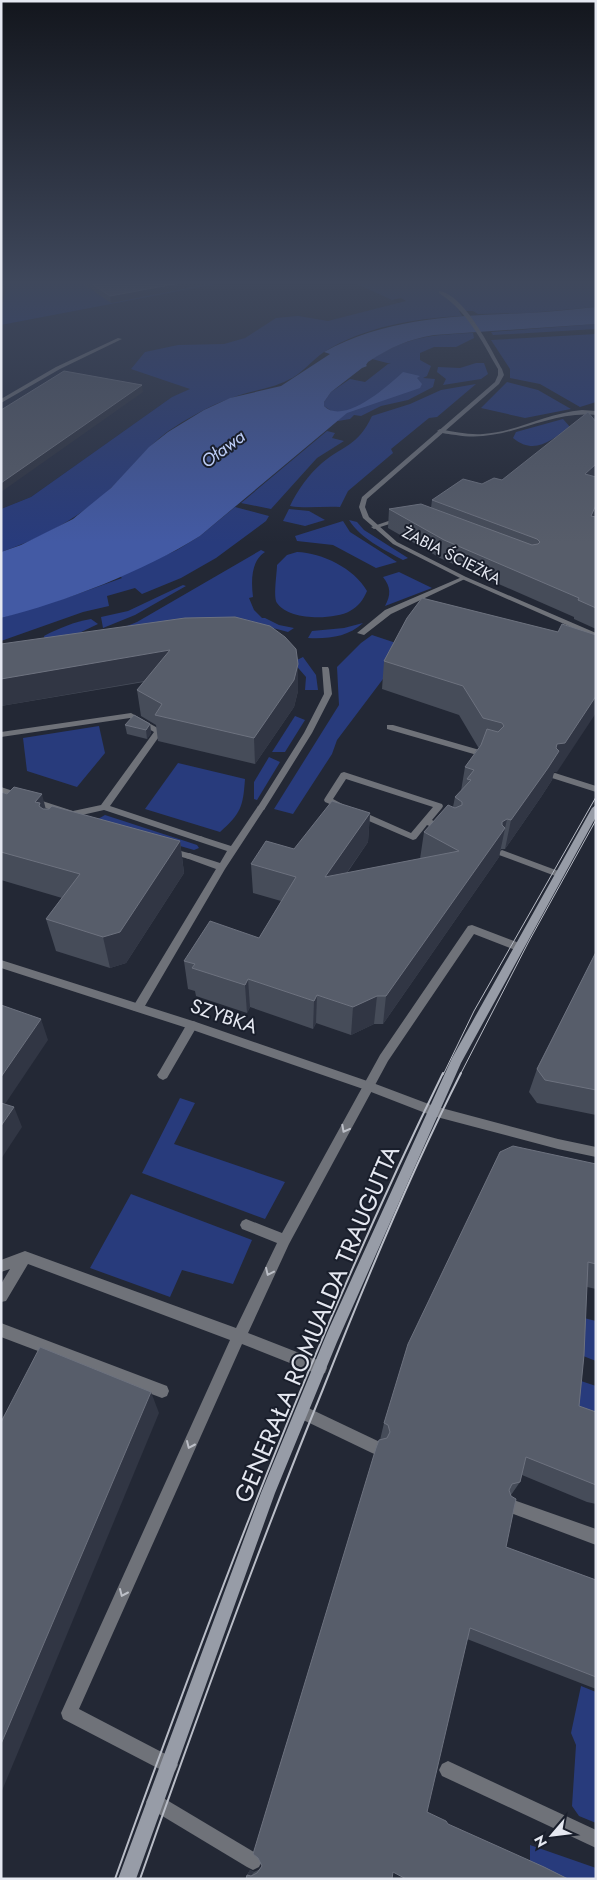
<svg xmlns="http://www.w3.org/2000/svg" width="597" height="1880" viewBox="0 0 597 1880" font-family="Jost,sans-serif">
	<rect width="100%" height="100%" fill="#232835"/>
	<path fill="#293043" d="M237,280H348L410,308L172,397L31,497L1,509V325Z"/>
	<g fill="#283b7c">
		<path d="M1,280H237L1,325Z"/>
		<path d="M348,280H596V307L528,313L478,314L473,311H459L462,316C415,318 364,327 324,352C312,360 302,374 288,380C271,389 249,391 231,398C209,406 186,419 167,432C146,448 130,469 111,488C79,518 43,538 1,552V509L31,497L172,397L190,389L131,369L145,352L178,345L224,344L245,338L276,318L298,316L328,321L406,301L401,298L392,300Z"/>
		<path d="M596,324V329L493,335L491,332Z"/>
		<path d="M473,333L474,338L456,347H434L420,353V360L431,366L427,376L423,378L435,379L433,387L408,400L381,406L361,416L354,415L350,419L338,421L336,414L324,406V402L331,392L350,379L365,382L388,364H391L372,359C409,336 431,335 473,333Z"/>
		<path d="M596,334V402L580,407L540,384L510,378V369L491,340Z"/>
		<path d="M476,363H484L488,374L481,379L443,385L446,379L437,372L438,367L460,368Z"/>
		<path d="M507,382L538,390L571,409L525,418L481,408Z"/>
		<path d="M476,384L437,417L429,418L391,449L393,453L348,491L340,507C323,506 306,509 290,506C297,491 309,474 322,463C345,444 357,447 372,416L410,404L441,390Z"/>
		<path d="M563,419L570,427C551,440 535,456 513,438L516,432Z"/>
		<path d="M327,431L335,433L332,438L344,441L317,458L271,509L241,503Z"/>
		<path d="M235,507L269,516L266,521L216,558L181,578L142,594L135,588L107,596L109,606L83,612L1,641V618L72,596L122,578L120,576L177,550L200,536Z"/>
		<path d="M289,509L309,511L325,520L305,526L283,521Z"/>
		<path d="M349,520L357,522L364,530L408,558L403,560C383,549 361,539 349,520Z"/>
		<path d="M343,521L350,532L397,562L376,568L333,545L297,541L295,536Z"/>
		<path d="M261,550L265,552C251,561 251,581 253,597L249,598L254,610L262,618H265L279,625L294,628L288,632L254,623L107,634L137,622Z"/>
		<path d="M297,552C322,553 354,568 367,591C363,600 359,606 350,611C334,620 289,621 277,603C273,597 277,573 277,565L287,555Z"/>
		<path d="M399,572L432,588L385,606C391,595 391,587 383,577Z"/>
		<path d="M183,585L186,586L135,615L103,628L101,617L128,611Z"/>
		<path d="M91,619L98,624L77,634L45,641L44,636C59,628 74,622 91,619Z"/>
		<path d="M363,623C348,637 328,639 308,638L312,631L344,628Z"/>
		<path d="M372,635L402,645L383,679L337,740L332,754L293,814L274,809L339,705L337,667L361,643Z"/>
		<path d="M303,657L316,675L318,690H305L306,677L293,662Z"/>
		<path d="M295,716L305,720L285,752H272Z"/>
		<path d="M99,726L105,753L77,787L27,771L23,738Z"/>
		<path d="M269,757L280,762L257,800L254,799V782Z"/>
		<path d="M178,763L245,779C243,807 241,813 220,832L145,809Z"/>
		<path d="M105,815L188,842L197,845L199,848L194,850L121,829L98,819Z"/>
		<path d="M180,1098L195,1103L174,1144L285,1182L265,1219L142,1173Z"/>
		<path d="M131,1194L252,1240L233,1284L182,1270L170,1297L90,1268Z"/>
		<path d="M580,1317L596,1321V1361L578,1354Z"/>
		<path d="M572,1378L596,1386V1434L568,1424Z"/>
		<path d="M581,1686L596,1692V1823L579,1816L572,1806L576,1745L571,1733Z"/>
		<path d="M530,1845L596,1868V1879H562L530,1863Z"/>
	</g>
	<path fill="#435aa4" d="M596,307V324L434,335C409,339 389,348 368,362L366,365L367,366L362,368L331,392L324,402V406C344,426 389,385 403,372L420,376L417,378L422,384L420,388L347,413L200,536C144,571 65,602 1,618V552L21,545L73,519L111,488L149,447L168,432L204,410L230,398L281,386L330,354L324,352C387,317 457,316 527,313C550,312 573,309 596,307Z"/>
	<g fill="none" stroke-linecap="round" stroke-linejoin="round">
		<g fill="#6f7279" fill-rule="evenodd">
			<path d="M118,338L122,339L60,369L1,403V399L56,367Z"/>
			<path d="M582,410L596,411V415C545,410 507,444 456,435C450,434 442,434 437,431L440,429C454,432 469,435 483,434C517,432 547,413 582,410Z"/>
			<path d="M400,517L403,519L402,520L374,529L371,527Z"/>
			<path d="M462,577L467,578L391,614L364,635L357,633L385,610Z"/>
			<path d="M387,725H393L490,753L491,755L487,758L484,757L387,729Z"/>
			<path d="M344,772L442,804L443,806L442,808L432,820L448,829L443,832L427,825L416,839L413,840L355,815L354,813L355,811H361L411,833L433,807L346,779L333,799L346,806L345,808H339L325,802L324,800L325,798L341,773Z"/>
			<path d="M555,773L596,786V792L552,778L551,776L552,774Z"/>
			<path d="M261,805L265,808L225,869L142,1011H134L133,1008L134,1005L216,869L186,858L184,856L186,854L189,853L220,863L227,851L197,841L195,839L197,837L200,836L231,846L258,806Z"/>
			<path d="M502,850L561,872L563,874L558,877L499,855L497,853Z"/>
			<path d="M472,925L522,944L523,947L522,950L518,951L474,934L388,1061L289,1244L248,1333L325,1363L327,1368L325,1373L320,1375L242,1344L79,1709L175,1759L178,1765L175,1771L169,1774L63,1719L61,1713L230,1340L28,1264L6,1301L1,1302V1284L10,1269L1,1272V1260L25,1251L236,1328L277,1243L242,1229L240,1225L242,1221L246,1219L282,1233L380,1055L468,926Z"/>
			<path d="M192,1021L196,1022L197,1025L196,1028L167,1078L163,1080L159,1078L157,1075L159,1072L188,1022Z"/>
			<path d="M1,1323L167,1386L169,1391L167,1396L162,1398L1,1337Z"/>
			<path d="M302,1405L382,1443L384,1448L382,1453L377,1455L372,1453L297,1417L295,1412L297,1407Z"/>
			<path d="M508,1498L596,1529V1545L503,1510L501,1505L503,1500Z"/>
			<path d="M448,1761L596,1830V1848L442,1776L439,1770L442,1764Z"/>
			<path d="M155,1793L259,1855L262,1861L259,1867L253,1870L247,1867L149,1808L146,1802L149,1796Z"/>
		</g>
		<g fill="#6f7279" fill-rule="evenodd">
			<path d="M439,291C464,294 491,349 502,369L504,375L499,384L367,499L365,507L369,517L397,542L466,577L596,633V638L462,579L393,544L363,518L359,507L362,497L495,382L498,375V369C481,340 468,312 439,293Z"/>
			<path d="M322,667H328L329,669L332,694L312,733L264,810H258L257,808L304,733L324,694Z"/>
			<path d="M131,713L163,731L110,806L203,837L205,839L203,841H197L104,810L73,817L30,803L29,801L33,798L73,811L101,805L154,732L130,718L1,737V732Z"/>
			<path d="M1,787L22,794L23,796L19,799L1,793Z"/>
			<path d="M170,848L192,854L194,856L189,859L167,853L165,851Z"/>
			<path d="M1,960L196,1022L373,1083L434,1106L558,1139L596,1147V1157L558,1149L433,1116L366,1090L190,1029L1,968Z"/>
		</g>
		<path fill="#979ca7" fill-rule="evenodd" d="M596,805V817L461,1063L337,1342L275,1493L136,1879H118L261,1493L327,1333L452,1058L592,808Z"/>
		<g stroke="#b9bdc7" stroke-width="1">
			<path d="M443,1075L474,1011L596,797"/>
			<path d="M460,1075L529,941L596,820"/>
		</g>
		<g stroke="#b9bdc7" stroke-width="2">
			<path d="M115,1879C213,1606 315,1334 443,1073"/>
			<path d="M140,1879C198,1714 257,1551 323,1389C365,1282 409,1176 461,1073"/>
		</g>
	</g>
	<g fill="#464c59">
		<path d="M78,280H229L111,303Z"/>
		<path d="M596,413V514L594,517H596V629L574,619V617L442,559L388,528L389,509L431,508L432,500L482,484L502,480L594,420Z"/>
		<path d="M407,618L557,772H554L552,780L541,797L505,849H501L499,857L383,1024H374L351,1035L316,1023L313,1029L250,1007L247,1013L196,996L195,991L188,989L184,961L259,938L281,901L253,893L251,864L294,849L370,813L368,842L347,873L420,859L424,832L453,807L455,797L461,791L465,767L479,747H478L459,715L382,689L384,661Z"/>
		<path d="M1,644L298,691L294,707L255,764L158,741L156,725L141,716L137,690L144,682L1,706Z"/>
		<path d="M150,724L151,733L147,739L127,734L125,725Z"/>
		<path d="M1,792L46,809L180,841L184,873L126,963L110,968L56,951L46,919L62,898L1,880Z"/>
		<path d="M596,952V1115L537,1103L529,1092L537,1069Z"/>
		<path d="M596,1164V1289L587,1287L579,1406L596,1412V1504L587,1502L522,1475L520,1482L511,1495L506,1547L596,1580V1689L467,1639L393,1872L246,1879L247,1875L250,1870L254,1872L260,1869L262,1866L380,1440L384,1423Z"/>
	</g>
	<g fill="#313644">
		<path d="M5,280H8L1,311V299Z"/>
		<path d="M196,280H229L111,303L110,296Z"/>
		<path d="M142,385L143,392L1,492V483Z"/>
		<path d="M596,464V479L585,474Z"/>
		<path d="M596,505V514L586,535L591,516Z"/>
		<path d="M170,650L173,676L1,706V679Z"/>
		<path d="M298,664V691L294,707L255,764L254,738Z"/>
		<path d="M596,696V713L557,772H554L552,780L541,797L505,849L511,820L557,744Z"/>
		<path d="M150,724L151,733L147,739L146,730Z"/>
		<path d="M42,794L50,826L35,802Z"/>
		<path d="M370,813L368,842L324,905L325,877Z"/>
		<path d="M507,819L499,857L383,1024L386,996L502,822Z"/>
		<path d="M180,841L184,873L126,963L110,968L103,937Z"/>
		<path d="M248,979L250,1007L247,1013L245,985Z"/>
		<path d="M317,995L316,1023L313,1029L314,1001Z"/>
		<path d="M377,996L374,1024L351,1035L353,1007Z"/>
		<path d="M41,1019L48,1040L1,1110V1077Z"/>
		<path d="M14,1107L22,1127L1,1159V1126Z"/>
		<path d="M151,1392L159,1413L1,1793V1744Z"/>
		<path d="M250,1870L254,1872L251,1876L247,1875Z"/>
	</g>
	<g fill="#575d6a" stroke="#6d727f">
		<path d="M1,280H5L1,299Z"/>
		<path d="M86,280H196L110,296Z"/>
		<path d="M64,371L142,385L1,483V410Z"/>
		<path d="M588,412L596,422V464L585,474L596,477V505L591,516L596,517V608L578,600L579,598L444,540L389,509L421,504L532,545L538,544L540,542L537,539L432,500L463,479L482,484L494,478L502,480Z"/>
		<path d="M422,598L558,632L562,624L596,635V696L565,743L557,744L556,748L559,751L548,768L511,820L507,819L502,822V825L505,828L386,996H377L353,1007L317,995L314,1001L248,979L245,985L192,968L195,964L184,961L210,921L259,938L296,877L251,864L266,841L294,849L332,801L370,813L325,877L459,851L424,832L448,805L455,808L462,805V802L455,797L471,780L467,779L474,770L465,767L481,745L487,729L498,732L504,726L502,723L483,718L463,686L384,661L407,618Z"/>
		<path d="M235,617L270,626L285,637L296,649L298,664L294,680L254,738L155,715L162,704L137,690L170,650L1,679V644L185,618Z"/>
		<path d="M134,715L150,724L146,730L125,725Z"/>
		<path d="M14,787L42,794L35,802L40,803L39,806L43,809H49L52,806L180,841L120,932L103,937L46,919L80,874L1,852V792L7,794Z"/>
		<path d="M596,952V1090L545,1080L537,1069Z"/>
		<path d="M1,1005L41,1019L1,1077Z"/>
		<path d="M1,1103L14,1107L1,1126Z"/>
		<path d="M513,1146L596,1164V1264L588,1262L584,1355L579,1406L596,1412V1485L526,1457L520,1482L512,1484L509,1490L511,1496L516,1499L506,1547L596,1580V1677L470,1628L427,1812L446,1821L448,1824L544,1867L568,1879H406L393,1872L392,1879H246L247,1875L251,1876L257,1873L262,1866L258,1858L253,1854L376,1448L379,1440L387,1438L390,1432L388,1425L384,1423L408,1344L500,1152Z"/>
		<path d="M40,1347L151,1392L1,1744V1422Z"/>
	</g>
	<defs><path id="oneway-chevron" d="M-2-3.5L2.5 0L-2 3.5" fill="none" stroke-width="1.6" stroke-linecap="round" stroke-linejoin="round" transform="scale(1.25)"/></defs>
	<g stroke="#bcbfc7">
		<use href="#oneway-chevron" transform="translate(345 1129) rotate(118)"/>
		<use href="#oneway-chevron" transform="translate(269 1272) rotate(115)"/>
		<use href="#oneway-chevron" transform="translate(190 1445) rotate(114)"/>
		<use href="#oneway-chevron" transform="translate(123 1593) rotate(114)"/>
	</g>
	<linearGradient id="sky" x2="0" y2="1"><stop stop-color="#13161d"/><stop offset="0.52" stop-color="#3f485c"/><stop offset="1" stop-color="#3f485c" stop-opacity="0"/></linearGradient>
	<rect width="597" height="543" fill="url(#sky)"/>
	<g text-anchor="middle" stroke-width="4" stroke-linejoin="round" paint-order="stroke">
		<g font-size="16" fill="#e5e8f1" stroke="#191e2b">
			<text transform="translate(452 555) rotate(27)" y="6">ŻABIA ŚCIEŻKA</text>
		</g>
		<g font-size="18" font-style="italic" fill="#bdcdf6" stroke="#191e2b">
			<text transform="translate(223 449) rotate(-37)" y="6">Oława</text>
		</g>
		<g font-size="20" fill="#e5e8f1" stroke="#191e2b">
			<text transform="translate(224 1016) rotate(19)" y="7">SZYBKA</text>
		</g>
		<g font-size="24" fill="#e5e8f1" stroke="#191e2b">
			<text transform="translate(317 1324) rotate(-67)" y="8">GENERAŁA ROMUALDA TRAUGUTTA</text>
		</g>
	</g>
	<rect width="597" height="1880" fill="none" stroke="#e5e8f1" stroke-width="5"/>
	<g transform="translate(552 1835) rotate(242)" stroke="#191e2b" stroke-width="4" paint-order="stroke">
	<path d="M0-4L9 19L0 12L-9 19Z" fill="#e5e8f1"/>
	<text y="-8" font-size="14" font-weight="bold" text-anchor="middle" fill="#e5e8f1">N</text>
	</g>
</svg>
